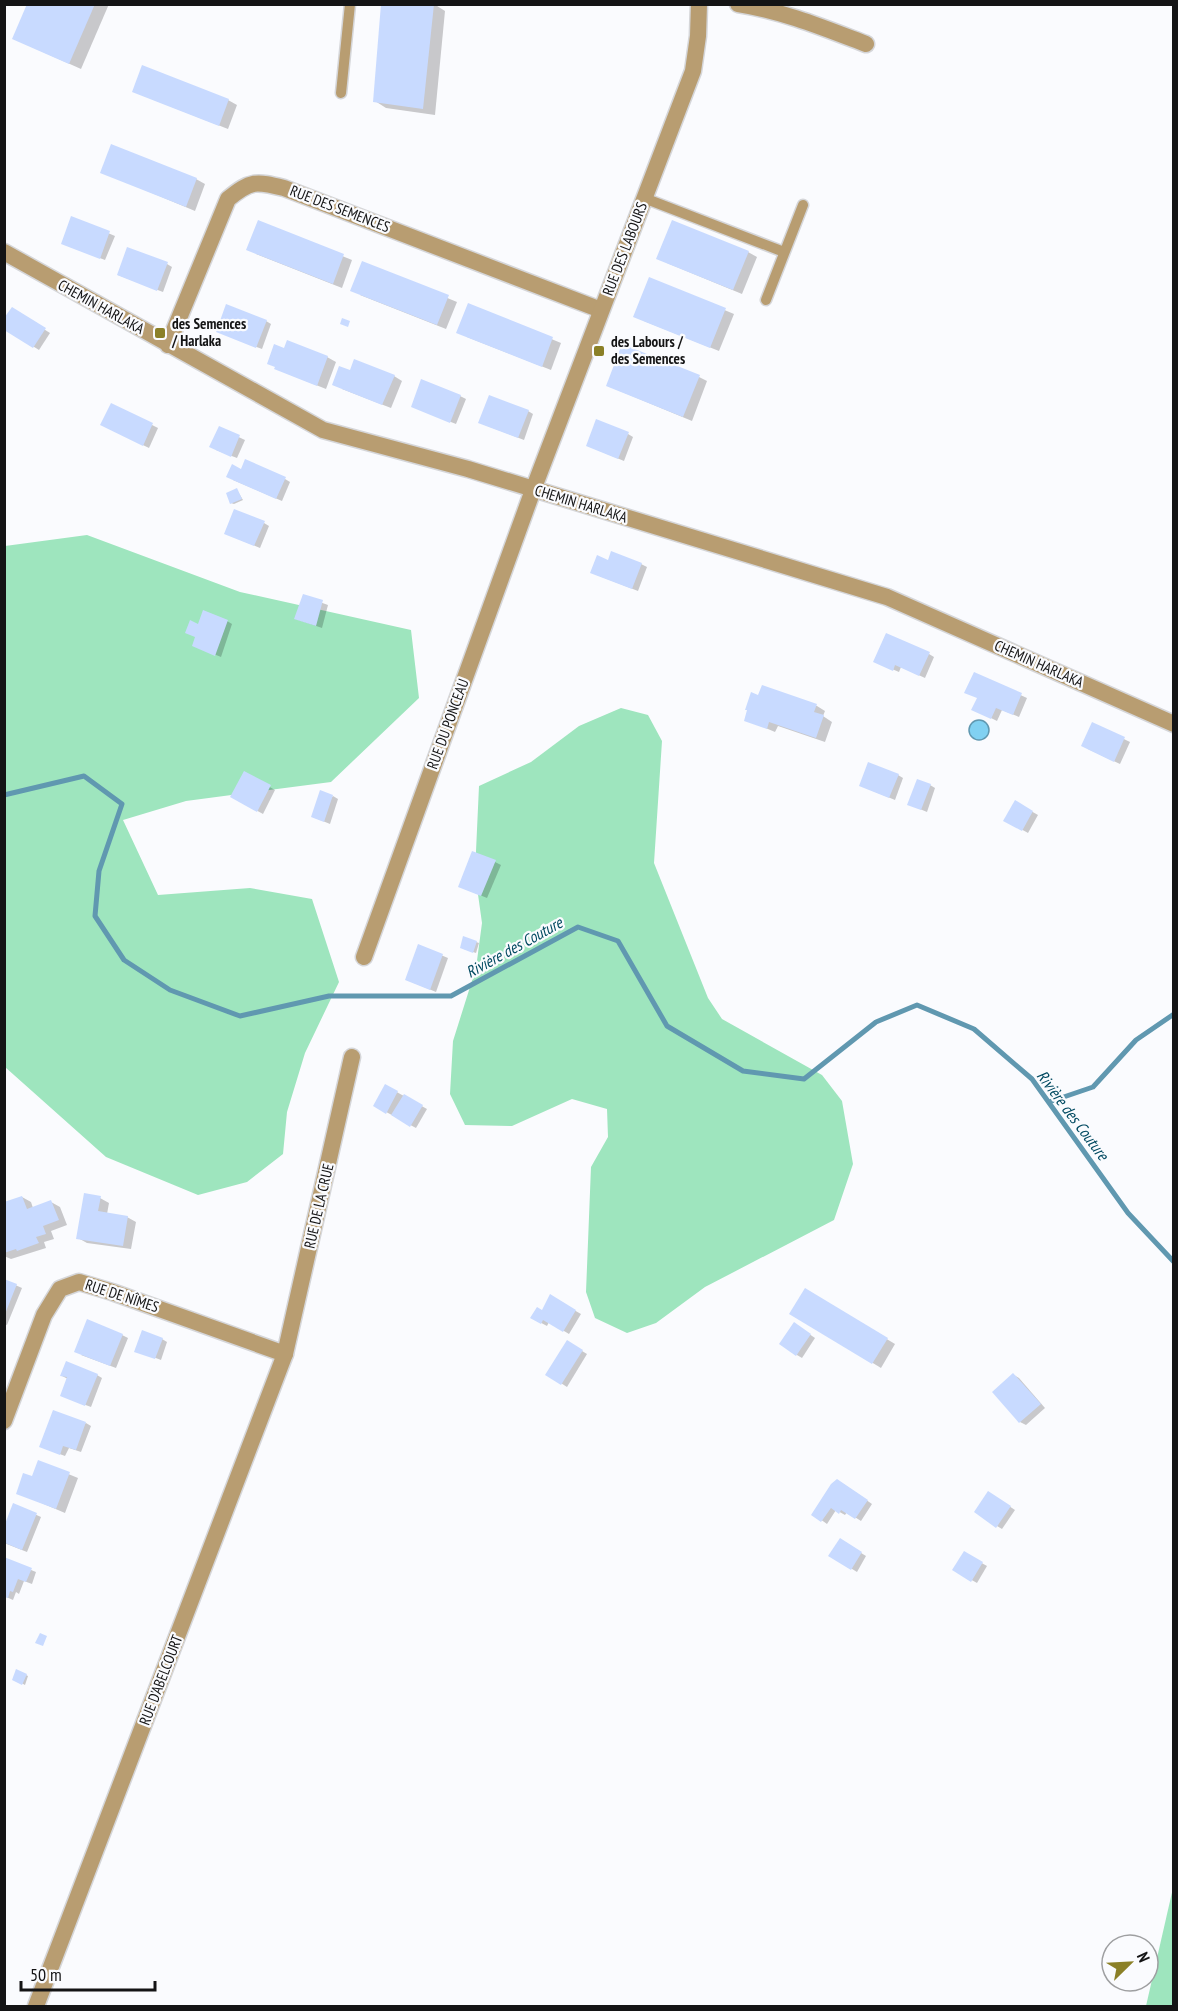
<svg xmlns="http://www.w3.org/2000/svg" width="1178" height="2011" viewBox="0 0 1178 2011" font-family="'PT Sans Narrow',sans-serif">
	<rect width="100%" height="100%" fill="#fafbfe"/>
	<g fill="#9ee5be">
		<path d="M87,535L240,592L411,630L419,698L331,782L186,801L123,820L158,895L250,888L312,899L339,982L305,1053L287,1112L283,1154L247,1182L198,1195L106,1157L5,1067V546Z"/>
		<path d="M621,708L648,715L662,741L654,863L708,998L722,1019L822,1075L842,1101L853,1164L834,1220L705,1287L656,1323L627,1333L595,1318L586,1292L591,1167L608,1137L607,1109L572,1099L512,1126L465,1125L450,1094L453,1041L476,968L482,923L475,873L479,786L531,762L579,726Z"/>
		<path d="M1173,1888V2006H1146Z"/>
	</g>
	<circle fill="#81d1f2" stroke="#6098b0" stroke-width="1.5" cx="979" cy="730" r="10"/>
	<g fill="#0003">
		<path d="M29,4H109L81,69L14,39Z"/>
		<path d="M434,4L445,11L435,115L386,108L375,101Z"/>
		<path d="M134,92L228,100L237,105L228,129Z"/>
		<path d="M102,172L196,179L205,184L195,211Z"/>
		<path d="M72,218L115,236L105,260L68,246Z"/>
		<path d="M259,222L352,260L342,288L256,254Z"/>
		<path d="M748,252L757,257L742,294L667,263Z"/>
		<path d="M363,263L457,302L446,329L360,295Z"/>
		<path d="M167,264L172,267L163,292L118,275Z"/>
		<path d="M650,279L734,314L719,351L644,321Z"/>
		<path d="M469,305L561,343L551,370L467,337Z"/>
		<path d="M12,309L50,333L39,350L4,328Z"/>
		<path d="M266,321L271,324L262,349L221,333Z"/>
		<path d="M327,357L336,362L326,389L276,369Z"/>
		<path d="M394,376L402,381L391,408L342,389Z"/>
		<path d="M699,377L707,381L692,421L608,386Z"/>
		<path d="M460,396L466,399L456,424L418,409Z"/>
		<path d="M112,405L158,428L149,448L108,428Z"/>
		<path d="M528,411L533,414L524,440L485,425Z"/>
		<path d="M219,428L245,440L237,458L216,450Z"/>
		<path d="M628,434L633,437L624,461L588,446Z"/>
		<path d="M242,470L285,479L290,482L282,501L233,480Z"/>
		<path d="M237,490L243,500L234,504L231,503Z"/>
		<path d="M264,523L269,526L260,548L231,536Z"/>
		<path d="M641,564L647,567L638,591L597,575Z"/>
		<path d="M303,596L328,605L322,628L296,619Z"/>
		<path d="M227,621L232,624L221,657L199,648V626Z"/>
		<path d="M929,654L934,657L925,678L901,667L899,672L880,664Z"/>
		<path d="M975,674L1027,698L1019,717L1002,710L997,721L979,712Z"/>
		<path d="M763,687L817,706L825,711L823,716L832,722L825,742L778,726L775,732L746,720L749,710L759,697Z"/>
		<path d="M1093,724L1130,742L1120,764L1088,749Z"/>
		<path d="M245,773L275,790L263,814L232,797Z"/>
		<path d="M898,775L903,778L895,800L866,788Z"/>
		<path d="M930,785L935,788L927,812L915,807Z"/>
		<path d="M333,796L338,799L330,824L313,817Z"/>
		<path d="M1015,802L1038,815L1028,833L1005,820Z"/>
		<path d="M495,862L501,865L487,898L465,889Z"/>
		<path d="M476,942L479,943L476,953L464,949Z"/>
		<path d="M419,946L448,958L436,992L407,980Z"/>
		<path d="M386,1086L427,1109L416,1128L375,1106Z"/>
		<path d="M22,1197L31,1202L33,1208L51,1202L60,1207L67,1225L51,1231L54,1239L44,1242L46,1248L11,1259L4,1256V1204Z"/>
		<path d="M100,1198L109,1203L107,1214L127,1217L136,1222L131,1249L87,1243L78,1238Z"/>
		<path d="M4,1280L22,1288L7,1325L4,1324Z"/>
		<path d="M805,1290L895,1344L881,1368L791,1313Z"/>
		<path d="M551,1297L581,1314L569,1334L549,1322L547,1326L532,1318L542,1312Z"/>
		<path d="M799,1327L815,1338L802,1358L797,1355Z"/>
		<path d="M122,1335L128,1338L116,1368L81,1355Z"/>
		<path d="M162,1339L167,1342L161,1360L140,1352Z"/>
		<path d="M567,1342L587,1354L567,1387L547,1374Z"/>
		<path d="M97,1375L102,1378L91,1407L67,1398L68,1379L62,1376Z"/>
		<path d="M1014,1375L1019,1378L1045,1408L1026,1425L1020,1422Z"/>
		<path d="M86,1423L91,1426L81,1452L69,1448L65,1456L46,1449Z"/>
		<path d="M39,1462L78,1478L65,1513L18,1493L33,1478Z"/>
		<path d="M843,1484L872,1504L861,1521L847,1512L845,1515L836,1510L827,1524L813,1514Z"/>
		<path d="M994,1496L1015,1510L1002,1529L997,1526Z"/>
		<path d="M14,1505L41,1517L27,1552L4,1543V1528Z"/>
		<path d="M840,1540L866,1556L857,1572L831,1556Z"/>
		<path d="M964,1553L987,1566L977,1583L954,1570Z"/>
		<path d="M4,1559L36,1572L32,1584L24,1581L19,1594L16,1592L13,1600L4,1596Z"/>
		<path d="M17,1671L28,1676L25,1685L14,1679Z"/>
	</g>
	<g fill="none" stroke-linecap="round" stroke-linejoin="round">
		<g stroke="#6098b0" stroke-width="5">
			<path d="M4,795L84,776L122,804L99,871L95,916L124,960L170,990L240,1016L329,996H451L578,927L618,941L667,1026L743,1071L804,1079L876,1022L917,1005L974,1029L1032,1079L1128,1213L1174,1262"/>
			<path d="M1049,1102L1093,1087L1136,1040L1174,1014"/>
		</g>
	</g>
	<g fill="#c8daff">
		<path d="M27,4H95L69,64L12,39Z"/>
		<path d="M381,4H434L423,109L373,102Z"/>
		<path d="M142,65L229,99L219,126L132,92Z"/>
		<path d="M111,144L197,178L186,207L100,173Z"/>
		<path d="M71,216L110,231L100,259L61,244Z"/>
		<path d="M258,220L344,254L333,284L246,250Z"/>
		<path d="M672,220L749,251L733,290L656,259Z"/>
		<path d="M127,247L168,262L157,291L117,275Z"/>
		<path d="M362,261L449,295L437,325L350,291Z"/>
		<path d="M649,277L726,308L710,348L633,317Z"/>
		<path d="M468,303L553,337L542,367L456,333Z"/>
		<path d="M226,304L267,320L256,348L216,332Z"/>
		<path d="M12,307L46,328L33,348L4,330V318Z"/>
		<path d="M342,318L350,321L348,327L340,324Z"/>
		<path d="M287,340L328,356L317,386L274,369L275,367L267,364L274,344L284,348Z"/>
		<path d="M622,344L700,375L683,417L606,386Z"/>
		<path d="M354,359L395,375L382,405L332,385L339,366L350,370Z"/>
		<path d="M421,379L461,395L450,423L411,407Z"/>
		<path d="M489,395L529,410L518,438L478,423Z"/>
		<path d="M111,403L153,423L143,446L100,425Z"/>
		<path d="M596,419L629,432L618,459L586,446Z"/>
		<path d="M219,426L240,435L231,457L209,447Z"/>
		<path d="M245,459L286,477L276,499L226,477L232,464L241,469Z"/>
		<path d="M237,488L242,499L230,504L226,493Z"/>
		<path d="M234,509L265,521L254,546L224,534Z"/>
		<path d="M611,551L642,563L632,589L590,573L597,555L608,560Z"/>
		<path d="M303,594L323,600L316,626L294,619Z"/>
		<path d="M203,610L228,620L215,656L192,646L195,637L185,633L190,620L198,624Z"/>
		<path d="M886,633L930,652L919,676L895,665L893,671L873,662Z"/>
		<path d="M974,672L1022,693L1013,715L996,708L991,719L971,710L977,698L964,693Z"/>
		<path d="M762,685L817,704L814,712L824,715L816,738L769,722L767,729L744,721L747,710H745L751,692L758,695Z"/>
		<path d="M1092,722L1125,737L1114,762L1081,746Z"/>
		<path d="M868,762L899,774L889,798L859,786Z"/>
		<path d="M244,771L271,785L257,812L230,797Z"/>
		<path d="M917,779L931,784L921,810L907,805Z"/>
		<path d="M320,790L333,795L324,822L311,817Z"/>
		<path d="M1015,800L1033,811L1022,831L1003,821Z"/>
		<path d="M472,851L496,860L481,896L458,887Z"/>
		<path d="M463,936L477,941L473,953L460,948Z"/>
		<path d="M418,944L443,954L430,990L405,980Z"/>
		<path d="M385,1084L398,1091L386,1114L373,1106Z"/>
		<path d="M404,1094L423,1105L410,1127L391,1115Z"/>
		<path d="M84,1193L101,1196L98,1211L128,1216L123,1246L76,1239Z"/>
		<path d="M22,1196L27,1209L51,1200L59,1220L43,1226L46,1234L36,1237L39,1243L17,1251L16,1249L4,1253V1202Z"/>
		<path d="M4,1279L17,1284L5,1314H4Z"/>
		<path d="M805,1288L888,1338L872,1364L789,1314Z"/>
		<path d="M550,1294L576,1310L563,1332L543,1320L541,1324L530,1318L537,1307L542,1310Z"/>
		<path d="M87,1319L123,1334L110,1366L74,1352Z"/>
		<path d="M794,1322L811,1334L796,1356L779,1344Z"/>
		<path d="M142,1330L163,1338L155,1359L134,1352Z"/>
		<path d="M567,1340L583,1350L561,1385L545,1375Z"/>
		<path d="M66,1361L98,1374L85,1406L60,1396L67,1377L60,1376Z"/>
		<path d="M1013,1373L1041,1404L1019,1423L992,1392Z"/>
		<path d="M53,1410L86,1422L76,1450L63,1446L60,1455L39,1447Z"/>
		<path d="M38,1460L70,1472L56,1509L16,1494L23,1473L32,1476Z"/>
		<path d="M837,1479L868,1500L855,1519L841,1510L839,1514L831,1508L821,1522L811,1515L831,1484Z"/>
		<path d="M988,1491L1011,1506L996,1528L974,1512Z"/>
		<path d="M13,1503L37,1513L22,1550L5,1543V1524Z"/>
		<path d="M840,1538L862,1552L851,1570L828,1556Z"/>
		<path d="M964,1551L983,1562L971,1582L952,1570Z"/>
		<path d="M4,1557L32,1568L26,1582L18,1579L13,1592L10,1591L8,1598L4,1597Z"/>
		<path d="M40,1633L47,1636L43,1646L35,1643Z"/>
		<path d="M16,1669L27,1674L22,1685L12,1680Z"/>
	</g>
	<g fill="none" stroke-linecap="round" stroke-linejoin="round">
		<defs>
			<g id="service">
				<path d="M341,93L350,4"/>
				<path d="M644,198L784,252"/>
				<path d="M766,300L803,205"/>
			</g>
			<g id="minor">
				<path d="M738,4C783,11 824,28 866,44"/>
				<path d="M168,345L228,199C251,180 256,181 284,188L601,310"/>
				<path d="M364,957L533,490L693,71L698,36L699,4"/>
				<path d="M4,1421L44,1315L60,1289L79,1282L112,1292L285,1354"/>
				<path d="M36,2006L285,1354L352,1057"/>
			</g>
			<path id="tertiary" d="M4,252L323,430L468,469L887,597L1174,724"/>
		</defs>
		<use href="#service" stroke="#d5d6d9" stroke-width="13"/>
		<use href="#minor" stroke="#d5d6d9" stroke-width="19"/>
		<use href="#tertiary" stroke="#d5d6d9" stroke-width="19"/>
		<use href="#service" stroke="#b89d71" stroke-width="10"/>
		<use href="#minor" stroke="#b89d71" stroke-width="16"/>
		<use href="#tertiary" stroke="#b89d71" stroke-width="16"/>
	</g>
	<g fill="#8b8027" stroke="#fafbfe" stroke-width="2">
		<rect x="154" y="327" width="12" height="12" rx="3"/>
		<rect x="593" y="345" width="12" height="12" rx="3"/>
	</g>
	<g text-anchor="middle" stroke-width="4.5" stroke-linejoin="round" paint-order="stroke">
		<g font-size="15" fill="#141415" stroke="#fafbfe">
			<text transform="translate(340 209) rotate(21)" y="5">RUE DES SEMENCES</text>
			<text transform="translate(625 249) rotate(-69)" y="5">RUE DES LABOURS</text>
			<text transform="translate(101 307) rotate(29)" y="5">CHEMIN HARLAKA</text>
			<text transform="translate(581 504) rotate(17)" y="5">CHEMIN HARLAKA</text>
			<text transform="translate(1039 664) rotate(24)" y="5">CHEMIN HARLAKA</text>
			<text transform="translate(448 724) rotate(-70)" y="5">RUE DU PONCEAU</text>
			<text transform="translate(319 1206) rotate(-77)" y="5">RUE DE LA CRUE</text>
			<text transform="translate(122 1296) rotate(18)" y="5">RUE DE NÎMES</text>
			<text transform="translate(161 1680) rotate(-69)" y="5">RUE D'ABELCOURT</text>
		</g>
		<g font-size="15" font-weight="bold" fill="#141415" stroke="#fafbfe" text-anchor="start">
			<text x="172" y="329">des Semences<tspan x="172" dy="17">/ Harlaka</tspan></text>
			<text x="611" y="347">des Labours /<tspan x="611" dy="17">des Semences</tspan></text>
		</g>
		<g font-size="16" font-style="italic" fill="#024a61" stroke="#fafbfe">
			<text transform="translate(514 947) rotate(-29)" y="6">Rivière des Couture</text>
			<text transform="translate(1073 1115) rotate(53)" y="6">Rivière des Couture</text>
		</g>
	</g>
	<rect width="1178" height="2011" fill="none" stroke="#141415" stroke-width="12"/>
	<g transform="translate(1130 1963) rotate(66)"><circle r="28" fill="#fafbfe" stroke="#9e9fa1" stroke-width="1.5"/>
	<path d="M0-4.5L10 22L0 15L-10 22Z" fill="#8b8027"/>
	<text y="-9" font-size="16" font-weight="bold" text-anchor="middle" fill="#141415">N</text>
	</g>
	<path d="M21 1981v9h134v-9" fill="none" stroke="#141415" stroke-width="3"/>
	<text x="30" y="1981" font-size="18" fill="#141415" stroke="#fafbfe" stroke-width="4.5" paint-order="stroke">50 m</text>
</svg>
